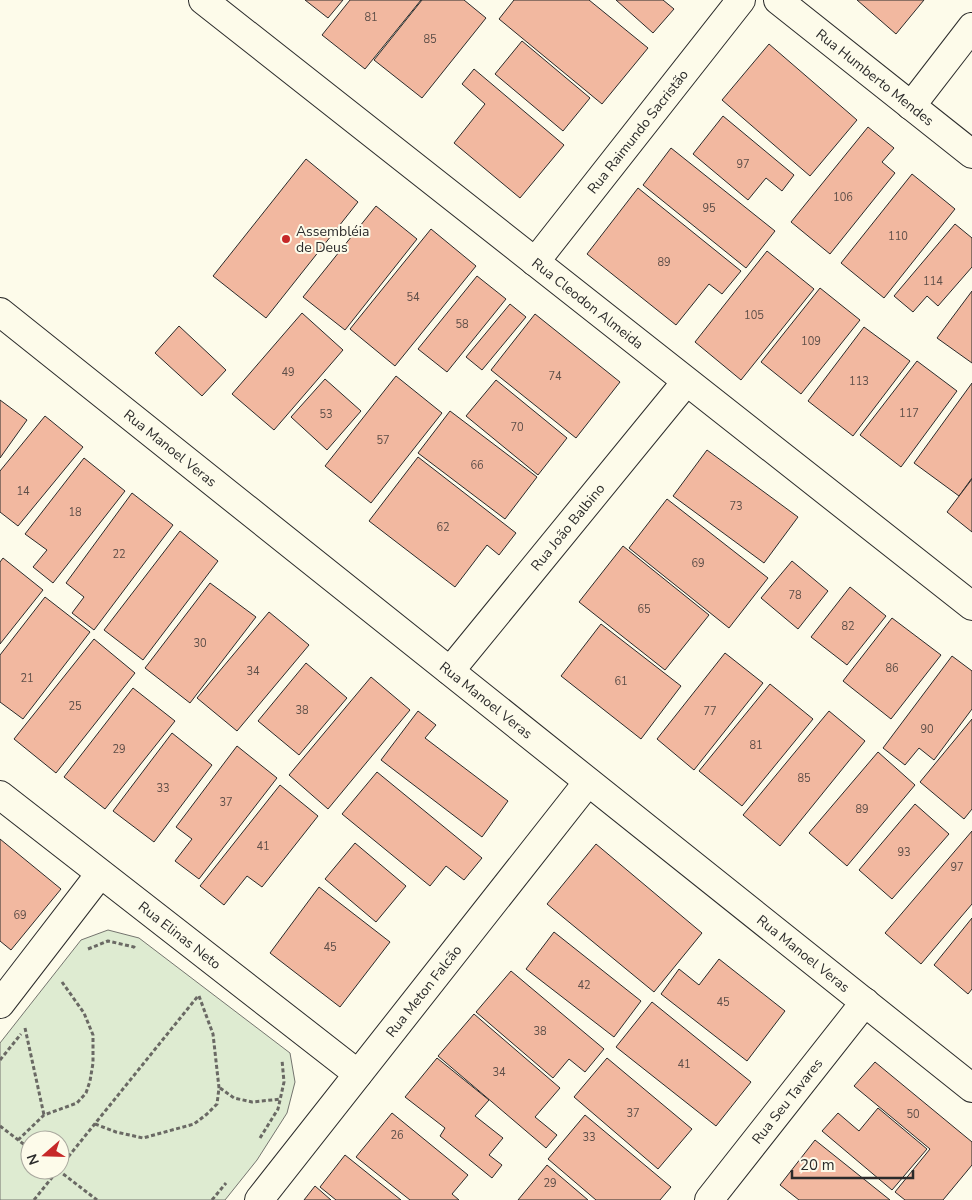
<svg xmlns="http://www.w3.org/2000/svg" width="972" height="1200" viewBox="0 0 972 1200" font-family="'Nunito Sans',sans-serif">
	<rect width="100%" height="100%" fill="#fdfbea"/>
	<path fill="#deebd1" stroke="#74746e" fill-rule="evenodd" d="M108,930L139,938L290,1053L295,1082L287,1113L257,1160L225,1200H0V1043L81,940ZM30,1140H60V1170H30Z"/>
	<g fill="#f2b8a0" stroke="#2b2b2b">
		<path d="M305,0H343L328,18Z"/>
		<path d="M350,0H421L365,69L322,35Z"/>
		<path d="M422,0H464L486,18L422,98L374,60Z"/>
		<path d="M514,0H589L648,48L602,104L499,19Z"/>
		<path d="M616,0H663L674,9L653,33Z"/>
		<path d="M857,0H924L896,34Z"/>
		<path d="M522,41L590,98L563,131L495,74Z"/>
		<path d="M769,44L857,120L810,176L722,100Z"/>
		<path d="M474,69L564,145L520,198L454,143L485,104L462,84Z"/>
		<path d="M723,116L794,175L782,191L766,178L748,200L693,154Z"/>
		<path d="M868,127L894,148L882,162L895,173L830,254L791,222Z"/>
		<path d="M671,148L775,231L746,268L643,185Z"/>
		<path d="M306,159L358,202L266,318L213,276Z"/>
		<path d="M912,174L955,209L884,298L841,263Z"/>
		<path d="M638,188L741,271L722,294L709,284L676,325L587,254Z"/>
		<path d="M376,206L417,239L345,330L303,297Z"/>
		<path d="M955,224L972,238V267L938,306L927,296L913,312L894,296Z"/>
		<path d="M431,229L476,266L395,366L350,329Z"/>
		<path d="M767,251L814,289L741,380L695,342Z"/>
		<path d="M477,276L506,299L447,372L418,349Z"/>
		<path d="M820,288L860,320L801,394L761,362Z"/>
		<path d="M972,291V363L937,338Z"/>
		<path d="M510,304L526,317L482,370L466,357Z"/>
		<path d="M302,313L343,350L274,430L232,394Z"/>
		<path d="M535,314L620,382L576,438L491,370Z"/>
		<path d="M179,326L226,370L202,396L155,353Z"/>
		<path d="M864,327L910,361L853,436L808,401Z"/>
		<path d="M917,361L957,391L901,467L860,435Z"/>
		<path d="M396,376L442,413L371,503L325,466Z"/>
		<path d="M325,379L361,411L327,450L291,417Z"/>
		<path d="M496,380L567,438L538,475L466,416Z"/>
		<path d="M972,383V478L959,496L914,463Z"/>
		<path d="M0,400L27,420L0,458Z"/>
		<path d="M450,411L537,477L505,519L418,453Z"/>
		<path d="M45,416L83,447L18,526L0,512V471Z"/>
		<path d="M707,450L798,517L764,563L673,496Z"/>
		<path d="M418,457L516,533L499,555L487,545L455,587L369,521Z"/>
		<path d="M84,458L125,491L53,583L33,567L47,550L25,534Z"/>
		<path d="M972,479V532L947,512Z"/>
		<path d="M132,493L173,525L94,630L72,613L84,597L66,583Z"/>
		<path d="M667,499L768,578L729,628L629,548Z"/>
		<path d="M180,531L218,561L143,660L104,630Z"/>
		<path d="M623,546L709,615L665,670L579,602Z"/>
		<path d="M3,558L43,590L0,644V562Z"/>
		<path d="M792,561L828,591L798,629L761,598Z"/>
		<path d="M210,583L256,617L190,703L145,668Z"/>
		<path d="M850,587L886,616L847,665L811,637Z"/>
		<path d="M45,597L90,632L23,719L0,702V655Z"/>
		<path d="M269,612L309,645L237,731L197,698Z"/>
		<path d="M892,618L941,655L891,719L843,681Z"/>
		<path d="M601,624L681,686L641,739L561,676Z"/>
		<path d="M94,639L135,673L56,773L14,739Z"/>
		<path d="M725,653L763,683L694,770L657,739Z"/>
		<path d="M952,656L972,671V709L934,760L919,748L905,765L883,748Z"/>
		<path d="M306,663L347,698L299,755L258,721Z"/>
		<path d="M371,677L410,710L328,809L289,775Z"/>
		<path d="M770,684L813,719L742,806L699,771Z"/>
		<path d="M133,688L175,721L105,809L64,777Z"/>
		<path d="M418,711L436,725L425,738L508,801L482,837L381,760Z"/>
		<path d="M829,711L865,741L780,846L743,815Z"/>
		<path d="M972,719V809L964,819L920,782Z"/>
		<path d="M172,733L212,765L154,842L113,811Z"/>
		<path d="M237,746L277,778L199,879L175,861L192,839L176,827Z"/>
		<path d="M878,752L915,785L847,866L809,833Z"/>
		<path d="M377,772L482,858L464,880L446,866L430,886L342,814Z"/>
		<path d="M280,785L318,816L262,887L247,876L224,905L200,886Z"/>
		<path d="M915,804L949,834L892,899L859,870Z"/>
		<path d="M972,831V904L921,964L885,933Z"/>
		<path d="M0,839L61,889L11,950L0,941Z"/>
		<path d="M355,843L406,886L376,922L325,879Z"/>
		<path d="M596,844L702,933L654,992L547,904Z"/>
		<path d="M319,887L390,942L340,1007L270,953Z"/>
		<path d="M972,918V989L968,994L934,965Z"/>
		<path d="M554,932L641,1001L614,1037L526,969Z"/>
		<path d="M719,959L785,1011L747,1061L661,994L679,969L699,985Z"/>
		<path d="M511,971L604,1049L585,1072L569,1059L553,1078L476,1012Z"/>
		<path d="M652,1002L751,1082L716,1126L616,1047Z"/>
		<path d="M474,1014L560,1088L535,1117L557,1135L546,1148L438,1056Z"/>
		<path d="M437,1058L489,1100L475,1116L503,1138L489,1155L502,1165L492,1178L440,1136L445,1128L405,1097Z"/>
		<path d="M607,1058L692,1129L658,1169L574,1097Z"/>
		<path d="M875,1062L972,1142V1165L943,1200H905L895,1192L930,1149L854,1086Z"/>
		<path d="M878,1108L927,1149L892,1190L822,1131L838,1113L859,1131Z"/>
		<path d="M392,1113L468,1175L452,1194L459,1200H410L356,1157Z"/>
		<path d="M585,1115L671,1187L660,1200H596L548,1159Z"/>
		<path d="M815,1140L890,1200H799L780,1185Z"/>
		<path d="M345,1155L401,1200H336L320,1187Z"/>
		<path d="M547,1165L588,1200H518Z"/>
		<path d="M315,1186L331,1200H304Z"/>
	</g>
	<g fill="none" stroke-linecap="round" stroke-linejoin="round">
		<defs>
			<g id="minor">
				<path id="s1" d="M203,0L972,606"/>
				<path id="s2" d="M778,0L972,154"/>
				<path d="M911,106L972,27"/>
				<path id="s3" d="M535,262L741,0"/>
				<path id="s4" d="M0,312L972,1088"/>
				<path id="s5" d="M450,671L686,382"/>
				<path id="s6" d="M0,795L358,1074"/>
				<path d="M0,1004L100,874"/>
				<path id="s7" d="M259,1200L588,782"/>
				<path id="s8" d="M709,1200L865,1002"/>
			</g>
		</defs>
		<use href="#minor" stroke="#2b2b2b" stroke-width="30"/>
		<g stroke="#6a6964" stroke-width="3" stroke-dasharray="4 2.5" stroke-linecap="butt">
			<path d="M88,949L108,941L134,947L136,949"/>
			<path d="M25,1028L44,1115"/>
			<path d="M0,1060L21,1034"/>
			<path d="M220,1088L234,1098L252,1102L281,1099"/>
			<path d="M95,1124L116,1132L143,1138L194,1124L207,1114L217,1104L219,1088L213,1034L199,996"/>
			<path d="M0,1126L30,1149"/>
			<path d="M260,1138L278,1109L284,1082L282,1060"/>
			<path d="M18,1140L44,1115L77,1103L86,1093L90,1081L93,1063V1035L84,1013L62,982"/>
			<path d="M60,1167L198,996"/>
			<path d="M58,1170L97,1200"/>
			<path d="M34,1200L58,1170"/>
			<path d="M212,1200L226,1183"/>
		</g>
		<use href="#minor" stroke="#fdfbea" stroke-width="28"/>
	</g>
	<circle fill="#c62828" stroke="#fdfbea" stroke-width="2" cx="286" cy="239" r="5"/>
	<g text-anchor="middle" stroke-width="4" stroke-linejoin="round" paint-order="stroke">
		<g font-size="11" fill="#5d4e48">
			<text x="371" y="21">81</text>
			<text x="430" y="43">85</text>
			<text x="743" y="168">97</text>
			<text x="843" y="201">106</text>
			<text x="709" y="212">95</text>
			<text x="898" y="240">110</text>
			<text x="664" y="266">89</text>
			<text x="933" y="285">114</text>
			<text x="413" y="301">54</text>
			<text x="754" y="319">105</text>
			<text x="462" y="328">58</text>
			<text x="811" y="345">109</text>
			<text x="288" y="376">49</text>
			<text x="555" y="380">74</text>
			<text x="859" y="385">113</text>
			<text x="909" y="417">117</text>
			<text x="326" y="418">53</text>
			<text x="517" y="431">70</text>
			<text x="383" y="444">57</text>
			<text x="477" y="469">66</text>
			<text x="23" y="495">14</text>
			<text x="736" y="510">73</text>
			<text x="75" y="516">18</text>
			<text x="443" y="531">62</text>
			<text x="119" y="558">22</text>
			<text x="698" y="567">69</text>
			<text x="795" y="599">78</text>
			<text x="644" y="613">65</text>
			<text x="848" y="630">82</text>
			<text x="200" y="647">30</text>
			<text x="892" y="672">86</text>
			<text x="253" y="675">34</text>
			<text x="27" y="682">21</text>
			<text x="621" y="685">61</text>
			<text x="75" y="710">25</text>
			<text x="302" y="714">38</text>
			<text x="710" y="715">77</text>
			<text x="927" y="733">90</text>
			<text x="756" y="749">81</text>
			<text x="119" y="753">29</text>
			<text x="804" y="782">85</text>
			<text x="163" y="792">33</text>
			<text x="226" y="806">37</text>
			<text x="862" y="813">89</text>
			<text x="263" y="850">41</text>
			<text x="904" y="856">93</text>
			<text x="957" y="871">97</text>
			<text x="20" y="919">69</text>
			<text x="330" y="951">45</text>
			<text x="584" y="989">42</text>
			<text x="723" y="1006">45</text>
			<text x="540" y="1035">38</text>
			<text x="684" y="1068">41</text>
			<text x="499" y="1076">34</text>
			<text x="633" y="1117">37</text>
			<text x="913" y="1118">50</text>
			<text x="397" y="1139">26</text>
			<text x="589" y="1141">33</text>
			<text x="550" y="1187">29</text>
		</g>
		<g font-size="14" fill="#2b2b2b" stroke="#fdfbea">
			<text dy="5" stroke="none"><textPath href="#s2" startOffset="124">Rua Humberto Mendes</textPath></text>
			<text dy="5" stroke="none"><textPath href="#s3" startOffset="166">Rua Raimundo Sacristão</textPath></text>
			<text dy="5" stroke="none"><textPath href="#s1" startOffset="490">Rua Cleodon Almeida</textPath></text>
			<text dy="5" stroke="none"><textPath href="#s4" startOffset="218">Rua Manoel Veras</textPath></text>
			<text dy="5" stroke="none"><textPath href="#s5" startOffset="186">Rua João Balbino</textPath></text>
			<text dy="5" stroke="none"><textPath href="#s4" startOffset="622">Rua Manoel Veras</textPath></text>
			<text dy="5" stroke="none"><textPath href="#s6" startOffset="228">Rua Elinas Neto</textPath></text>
			<text dy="5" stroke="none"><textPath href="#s4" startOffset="1028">Rua Manoel Veras</textPath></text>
			<text dy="5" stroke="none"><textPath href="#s7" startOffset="266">Rua Meton Falcão</textPath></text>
			<text dy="5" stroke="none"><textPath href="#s8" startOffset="126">Rua Seu Tavares</textPath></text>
		</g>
		<g font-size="14" fill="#2b2b2b" stroke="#fdfbea" text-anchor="start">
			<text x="296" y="236">Assembléia<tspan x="296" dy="16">de Deus</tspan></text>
		</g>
	</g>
	<g transform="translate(45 1155) rotate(250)"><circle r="24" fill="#fdfbea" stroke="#a9a89e"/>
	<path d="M0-4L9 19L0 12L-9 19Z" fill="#c62828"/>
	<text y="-8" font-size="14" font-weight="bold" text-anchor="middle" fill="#2b2b2b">N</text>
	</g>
	<path d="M792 1170v8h121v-8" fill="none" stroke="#2b2b2b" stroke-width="2.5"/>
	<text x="800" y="1170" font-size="15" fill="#2b2b2b" stroke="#fdfbea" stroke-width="4" paint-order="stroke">20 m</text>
</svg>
